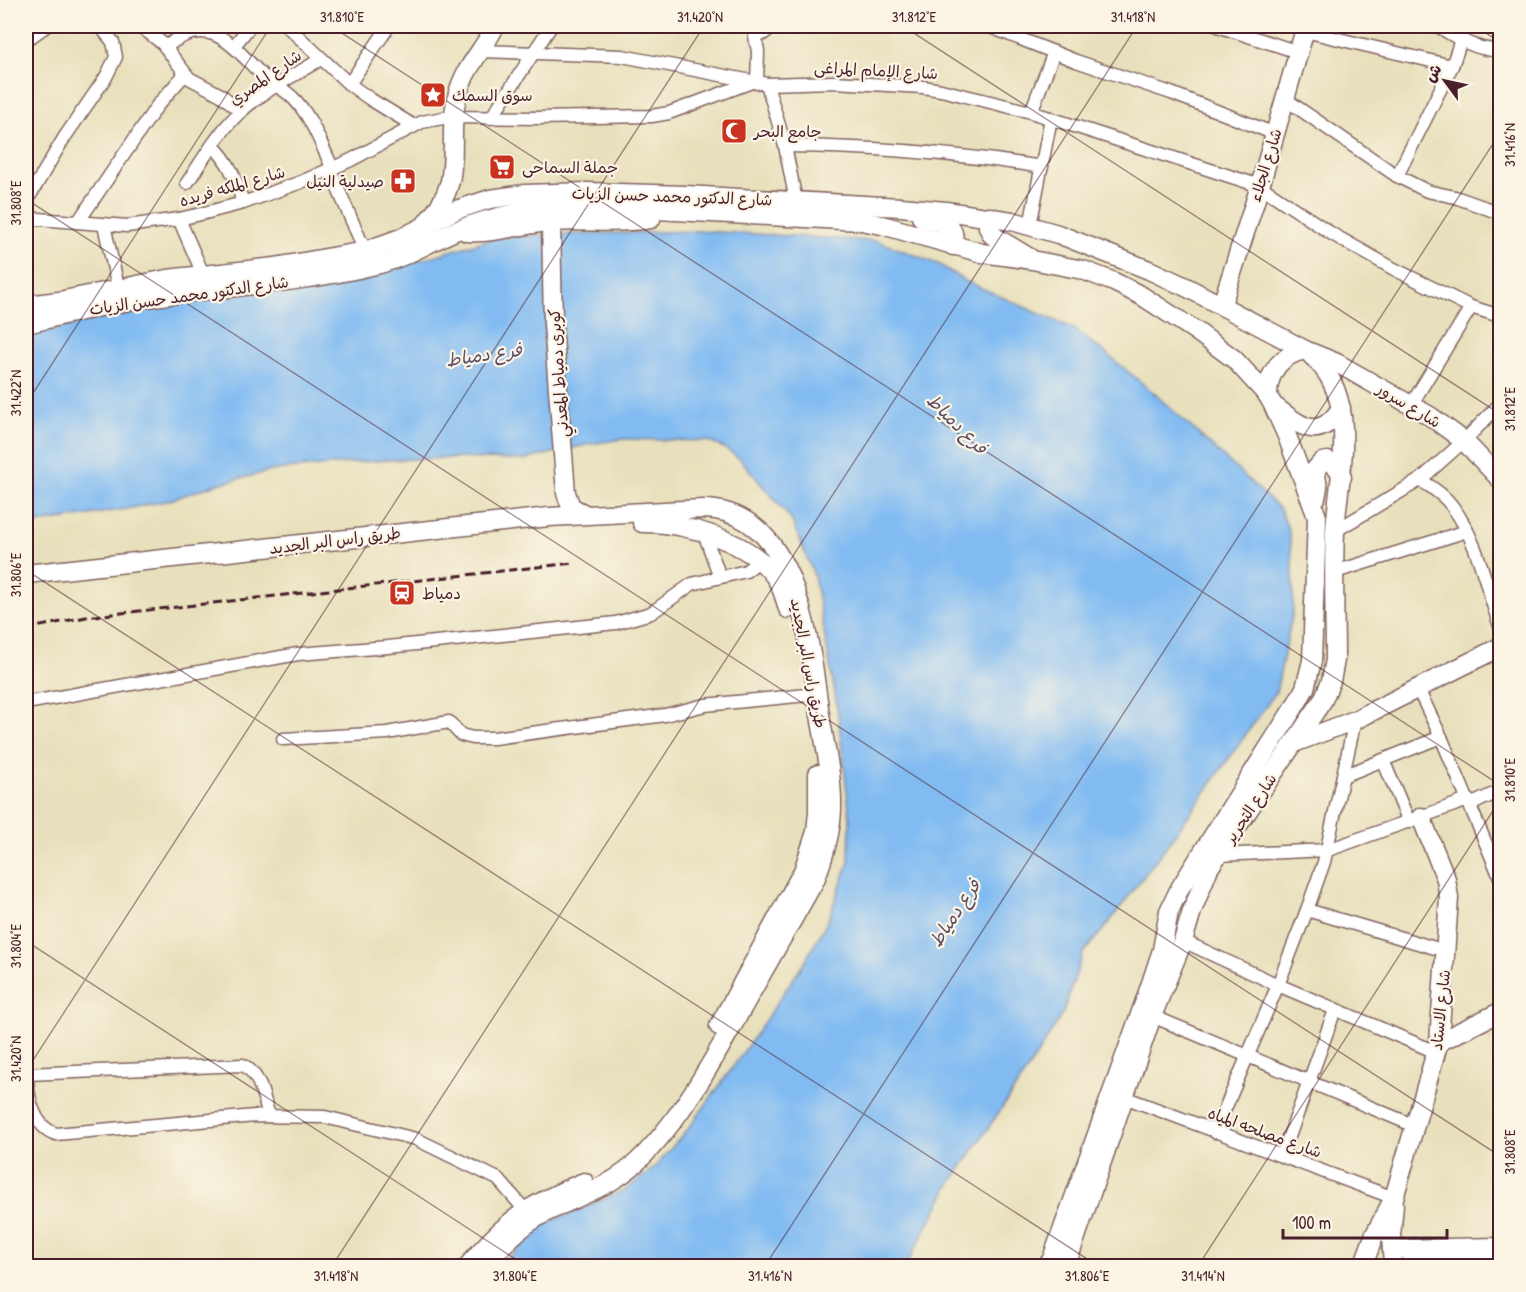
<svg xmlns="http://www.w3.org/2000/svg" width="1526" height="1292" viewBox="0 0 1526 1292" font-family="'Patrick Hand','Playpen Sans Arabic',sans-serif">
	<rect width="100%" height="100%" fill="#fcf5e5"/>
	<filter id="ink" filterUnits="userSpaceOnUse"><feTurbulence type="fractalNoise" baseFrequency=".0167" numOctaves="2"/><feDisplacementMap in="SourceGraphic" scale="12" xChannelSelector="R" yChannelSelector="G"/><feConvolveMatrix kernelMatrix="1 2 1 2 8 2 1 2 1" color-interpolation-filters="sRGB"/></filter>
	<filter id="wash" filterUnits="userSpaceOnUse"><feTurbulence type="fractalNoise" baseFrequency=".008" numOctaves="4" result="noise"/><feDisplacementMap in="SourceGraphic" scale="24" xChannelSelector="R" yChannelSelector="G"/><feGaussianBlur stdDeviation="1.35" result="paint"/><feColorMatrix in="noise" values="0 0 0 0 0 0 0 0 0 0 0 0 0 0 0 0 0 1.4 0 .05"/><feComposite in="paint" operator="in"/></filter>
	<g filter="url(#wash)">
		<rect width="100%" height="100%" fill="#e8e0bc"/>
		<path fill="#81bbf2" stroke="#666d8e" stroke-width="1.5" d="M699,231L878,241L940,265L963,280L1072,328L1107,354L1155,394L1279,508L1289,531L1293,567V611L1276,692L1176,833L1108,924L1083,953L1063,1013L1025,1074L950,1184L906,1266H501L540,1226L625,1190L653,1169L688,1129L738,1060L804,963L828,920L849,862L850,818L837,706L814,575L791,519L740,459L724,448L707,441L622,439L590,444L523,460L452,458L384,460L275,470L217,484L170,500L126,509L26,525V335L148,308L353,278L407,264L495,238L536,235Z"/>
	</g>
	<g filter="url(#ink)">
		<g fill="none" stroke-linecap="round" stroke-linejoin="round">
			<defs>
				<g id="street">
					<path d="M140,26L162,43L189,78L221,95L241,111"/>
					<path d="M287,26L349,84L370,99L414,126"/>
					<path d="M753,26L758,51L757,83"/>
					<path d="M988,26L1076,61L1171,93L1275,134"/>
					<path d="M1218,26L1298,52"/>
					<path d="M1438,26C1457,38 1477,51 1500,50"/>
					<path d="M1305,31L1452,66"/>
					<path d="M755,35L763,34L774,26"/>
					<path d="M26,40L46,26"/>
					<path d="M234,46L250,26"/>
					<path d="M166,47C208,13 230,43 259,72C268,82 282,87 292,97C312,116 321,145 333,169"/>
					<path d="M480,51L622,56L767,84L834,82L923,87L941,90L1031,112L1260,186L1332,234L1394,269L1471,307L1500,316"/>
					<path d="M349,84L389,26"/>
					<path d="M767,84L785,146L796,201"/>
					<path d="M1285,99L1397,176L1427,191L1455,197L1500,213"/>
					<path d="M1031,112L1054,52"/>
					<path d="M491,118L551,26"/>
					<path d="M213,146C230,162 236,180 243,203"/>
					<path d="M785,146C871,147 957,153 1042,167"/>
					<path d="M330,170L365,251"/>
					<path d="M1397,176L1452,66L1461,40"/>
					<path d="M187,183C202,161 217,135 236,116C260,92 292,77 321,59"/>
					<path d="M26,202L64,138L106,77L116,57L113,42L100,26"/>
					<path d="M26,218L127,226L179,219L201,214L243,203L301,182L351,160L422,122L448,117L537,118L652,116L669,113L752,82"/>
					<path d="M179,219L203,274"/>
					<path d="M78,222L157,106L185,74"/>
					<path d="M104,225L118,287"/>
					<path d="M1030,226L1051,118"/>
					<path d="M1411,405L1471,307"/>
					<path d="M1420,480C1432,487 1444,495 1452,506C1478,540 1486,587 1500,626"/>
					<path d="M1335,531L1420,480L1464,441L1500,404"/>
					<path d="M704,533L720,577"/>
					<path d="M1335,572L1467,531"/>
					<path d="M1417,687L1441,737L1500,877"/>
					<path d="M26,703L298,654L388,647L616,623L651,613L692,584L746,571L759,561"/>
					<path d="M283,739L387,733L449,722L461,735L473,738H494L665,715L705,705L807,695"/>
					<path d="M1383,760L1409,822"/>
					<path d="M1343,776L1441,737"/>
					<path d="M1470,805L1500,791"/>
					<path d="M1218,855L1328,850L1468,800"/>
					<path d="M1307,910L1445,951"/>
					<path d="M1183,941L1278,985L1436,1052"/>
					<path d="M1152,1016L1415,1126"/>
					<path d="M26,1074H27C27,1095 33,1127 56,1134L255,1116L325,1117L416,1139L498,1179L525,1210"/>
					<path d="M27,1074L243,1065C261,1075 263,1097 269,1116"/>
					<path d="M1124,1097L1394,1198"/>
					<path d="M1215,1132L1278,985L1307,910L1324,862L1355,720"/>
					<path d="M1282,1156L1335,1010"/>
				</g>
				<g id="secondary">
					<path d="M921,217C939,224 958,221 953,246"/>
					<path d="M991,217L988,227L992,235L1030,258"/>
					<path d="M551,221L553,324L566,493L571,507L585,514"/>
					<path d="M427,222C469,177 443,141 459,90C466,66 485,48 495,26"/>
					<path d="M467,232C495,234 522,224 550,222C583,219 618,225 651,219"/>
					<path d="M1222,304L1260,186L1306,26"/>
					<path d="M26,305L59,301L167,279L275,267L365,251L401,238L456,210L490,199L525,194L586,192L685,195L901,207L946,211L1012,221L1058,234L1149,270L1186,287L1305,350L1337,363L1430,416L1464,441L1500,479"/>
					<path d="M26,324C73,313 120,301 168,295C236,286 305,282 371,266C402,260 427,243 455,231C497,214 539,207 584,206L861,221L882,225L982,253L1032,260L1083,270L1114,282L1142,296L1196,331L1234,359L1268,396L1273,405L1287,436L1317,517L1312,661L1305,688L1298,701L1180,888L1169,911L1162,950L1147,995L1052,1259L1047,1266"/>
					<path d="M1268,396C1268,371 1281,355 1305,350"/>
					<path d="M1277,408C1302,428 1320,441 1341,408"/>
					<path d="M1316,498L1318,487L1315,470L1322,462L1328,461L1338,468L1342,477"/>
					<path d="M642,523C684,522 751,541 776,578C782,587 785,598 788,609"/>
					<path d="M26,574L549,517L703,509C798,510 810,644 820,715C825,746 833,778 832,810C831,835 824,857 815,880C790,924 765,968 740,1012C712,1063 679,1122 637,1162C611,1187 577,1196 545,1213C520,1226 502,1245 484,1266"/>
					<path d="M1294,743L1355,720L1500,647"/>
					<path d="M719,1026L803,871L816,832L818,812V774"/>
					<path d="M1439,1042L1500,1012"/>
					<path d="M1392,1249L1500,1247"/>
					<path d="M468,1266C505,1221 530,1204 584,1182"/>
					<path d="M1066,1266L1152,1016L1183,941L1192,911L1209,868L1323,700L1331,681L1335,660C1335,618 1333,575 1335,532C1338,474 1362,399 1311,355"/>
					<path d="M1363,1266L1374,1236L1394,1198L1436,1052L1439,1042L1449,898L1446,879L1421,817"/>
					<path d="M1393,1266L1391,1236L1394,1205"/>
					<path d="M1407,1266L1417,1262L1500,1260"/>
				</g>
			</defs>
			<use href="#street" stroke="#81635e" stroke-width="15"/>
			<use href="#secondary" stroke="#81635e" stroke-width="21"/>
			<use href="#street" stroke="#fff" stroke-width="12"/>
			<use href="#secondary" stroke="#fff" stroke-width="18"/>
			<path stroke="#4a1f2b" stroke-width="3" stroke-dasharray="9 4.5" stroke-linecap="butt" d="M26,629L86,617L574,563"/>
		</g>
	</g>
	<path fill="none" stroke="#4a1f2b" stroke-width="1.5" stroke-opacity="0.45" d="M331,26L1500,785M903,26L1500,414M1475,26L1500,42M26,199L1500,1156M26,404L271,26M26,570L1098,1266M26,941L526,1266M26,1071L704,26M332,1266L1137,26M765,1266L1500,133M1198,1266L1500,800"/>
	<defs>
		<symbol id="sight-square" viewBox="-11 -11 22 22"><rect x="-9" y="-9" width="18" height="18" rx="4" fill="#c8321e" stroke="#fcf5e5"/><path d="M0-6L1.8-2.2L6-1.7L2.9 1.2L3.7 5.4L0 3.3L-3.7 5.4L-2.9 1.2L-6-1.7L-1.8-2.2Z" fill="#fff"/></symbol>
		<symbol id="mosque-square" viewBox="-11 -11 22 22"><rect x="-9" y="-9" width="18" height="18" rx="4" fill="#c8321e" stroke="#fcf5e5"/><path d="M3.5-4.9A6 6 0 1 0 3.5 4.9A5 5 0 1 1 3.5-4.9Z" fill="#fff"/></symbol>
		<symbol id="supermarket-square" viewBox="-11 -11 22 22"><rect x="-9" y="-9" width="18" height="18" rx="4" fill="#c8321e" stroke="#fcf5e5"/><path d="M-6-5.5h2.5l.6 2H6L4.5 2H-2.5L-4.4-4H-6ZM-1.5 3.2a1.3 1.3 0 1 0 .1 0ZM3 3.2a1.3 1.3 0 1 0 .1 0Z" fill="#fff"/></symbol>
		<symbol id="pharmacy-square" viewBox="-11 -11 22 22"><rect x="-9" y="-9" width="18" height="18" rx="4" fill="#c8321e" stroke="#fcf5e5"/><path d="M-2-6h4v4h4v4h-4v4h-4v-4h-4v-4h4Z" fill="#fff"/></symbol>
		<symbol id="station-square" viewBox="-11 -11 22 22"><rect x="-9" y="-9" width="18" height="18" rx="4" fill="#c8321e" stroke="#fcf5e5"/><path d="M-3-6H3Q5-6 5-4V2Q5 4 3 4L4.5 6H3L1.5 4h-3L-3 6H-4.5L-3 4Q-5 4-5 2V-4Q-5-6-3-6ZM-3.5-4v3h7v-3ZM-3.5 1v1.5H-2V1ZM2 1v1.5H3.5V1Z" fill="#fff"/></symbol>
	</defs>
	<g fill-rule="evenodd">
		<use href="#sight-square" x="418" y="80" width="30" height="30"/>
		<use href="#mosque-square" x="719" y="116" width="30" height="30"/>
		<use href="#supermarket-square" x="487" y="152" width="30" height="30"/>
		<use href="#pharmacy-square" x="388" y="166" width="30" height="30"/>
		<use href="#station-square" x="387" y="578" width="30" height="30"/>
	</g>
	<g text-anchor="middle" stroke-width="4.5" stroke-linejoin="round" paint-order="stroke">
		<g font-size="16" fill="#4a1f2b" stroke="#fcf5e5">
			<text transform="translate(876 70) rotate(3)" y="6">شارع الإمام المراغى</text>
			<text transform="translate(265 77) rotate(-35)" y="6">شارع المصري</text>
			<text transform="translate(1265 165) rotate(-73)" y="6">شارع الجلاء</text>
			<text transform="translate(232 186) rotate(-16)" y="6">شارع الملكه فريده</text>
			<text transform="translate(672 196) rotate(2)" y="6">شارع الدكتور محمد حسن الزيات</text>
			<text transform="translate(189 295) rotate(-8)" y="6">شارع الدكتور محمد حسن الزيات</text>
			<text transform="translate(558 373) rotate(-94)" y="6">كوبرى دمياط المعدني</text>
			<text transform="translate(1409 405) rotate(31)" y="6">شارع سرور</text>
			<text transform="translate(335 540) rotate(-7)" y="6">طريق راس البر الجديد</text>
			<text transform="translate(809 663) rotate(79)" y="6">طريق راس البر الجديد</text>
			<text transform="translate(1250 808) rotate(-56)" y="6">شارع التحرير</text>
			<text transform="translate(1440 1010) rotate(-84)" y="6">شارع الاستاد</text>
			<text transform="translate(1265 1132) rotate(20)" y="6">شارع مصلحه المياه</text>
		</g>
		<g font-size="16" fill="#4a1f2b" stroke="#fcf5e5" text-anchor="start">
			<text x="452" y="101">سوق السمك</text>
			<text x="754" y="137">جامع البحر</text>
			<text x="522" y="173">جملة السماحى</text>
			<text x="384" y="187" text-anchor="end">صيدلية النيل</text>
			<text x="422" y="599">دمياط</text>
		</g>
		<g font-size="18" font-style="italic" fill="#5a4e67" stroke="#fcf5e5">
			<text transform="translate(484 355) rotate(-8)" y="6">فرع دمياط</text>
			<text transform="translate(957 424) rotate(45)" y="6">فرع دمياط</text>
			<text transform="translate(955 913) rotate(-56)" y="6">فرع دمياط</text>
		</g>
	</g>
	<rect width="1526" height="1292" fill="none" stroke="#fcf5e5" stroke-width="66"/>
	<g transform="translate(1445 81) rotate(303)" stroke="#fcf5e5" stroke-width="4.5" paint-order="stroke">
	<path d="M0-4.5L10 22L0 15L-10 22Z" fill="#4a1f2b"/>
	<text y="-9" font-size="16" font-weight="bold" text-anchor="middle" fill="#4a1f2b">ش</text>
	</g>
	<path d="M1283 1229v9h164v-9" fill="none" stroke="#4a1f2b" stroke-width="3"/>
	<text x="1292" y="1229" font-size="18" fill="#4a1f2b" stroke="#fcf5e5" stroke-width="4.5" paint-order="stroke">100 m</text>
	<rect x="33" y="33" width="1460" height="1226" fill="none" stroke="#4a1f2b" stroke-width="2"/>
	<g font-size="15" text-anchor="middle" fill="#4a1f2b">
		<text x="342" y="22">31.810°E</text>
		<text x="700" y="22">31.420°N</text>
		<text x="914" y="22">31.812°E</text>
		<text x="1133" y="22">31.418°N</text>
		<text transform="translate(1510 145) rotate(-90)" y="5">31.416°N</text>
		<text transform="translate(16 203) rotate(-90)" y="5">31.808°E</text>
		<text transform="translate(16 393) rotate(-90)" y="5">31.422°N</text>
		<text transform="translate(1510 409) rotate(-90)" y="5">31.812°E</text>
		<text transform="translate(16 575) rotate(-90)" y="5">31.806°E</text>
		<text transform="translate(1510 780) rotate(-90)" y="5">31.810°E</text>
		<text transform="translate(16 946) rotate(-90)" y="5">31.804°E</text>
		<text transform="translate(16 1059) rotate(-90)" y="5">31.420°N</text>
		<text transform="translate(1510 1152) rotate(-90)" y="5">31.808°E</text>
		<text x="336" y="1281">31.418°N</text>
		<text x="515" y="1281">31.804°E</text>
		<text x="770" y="1281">31.416°N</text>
		<text x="1087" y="1281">31.806°E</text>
		<text x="1203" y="1281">31.414°N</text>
	</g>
</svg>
